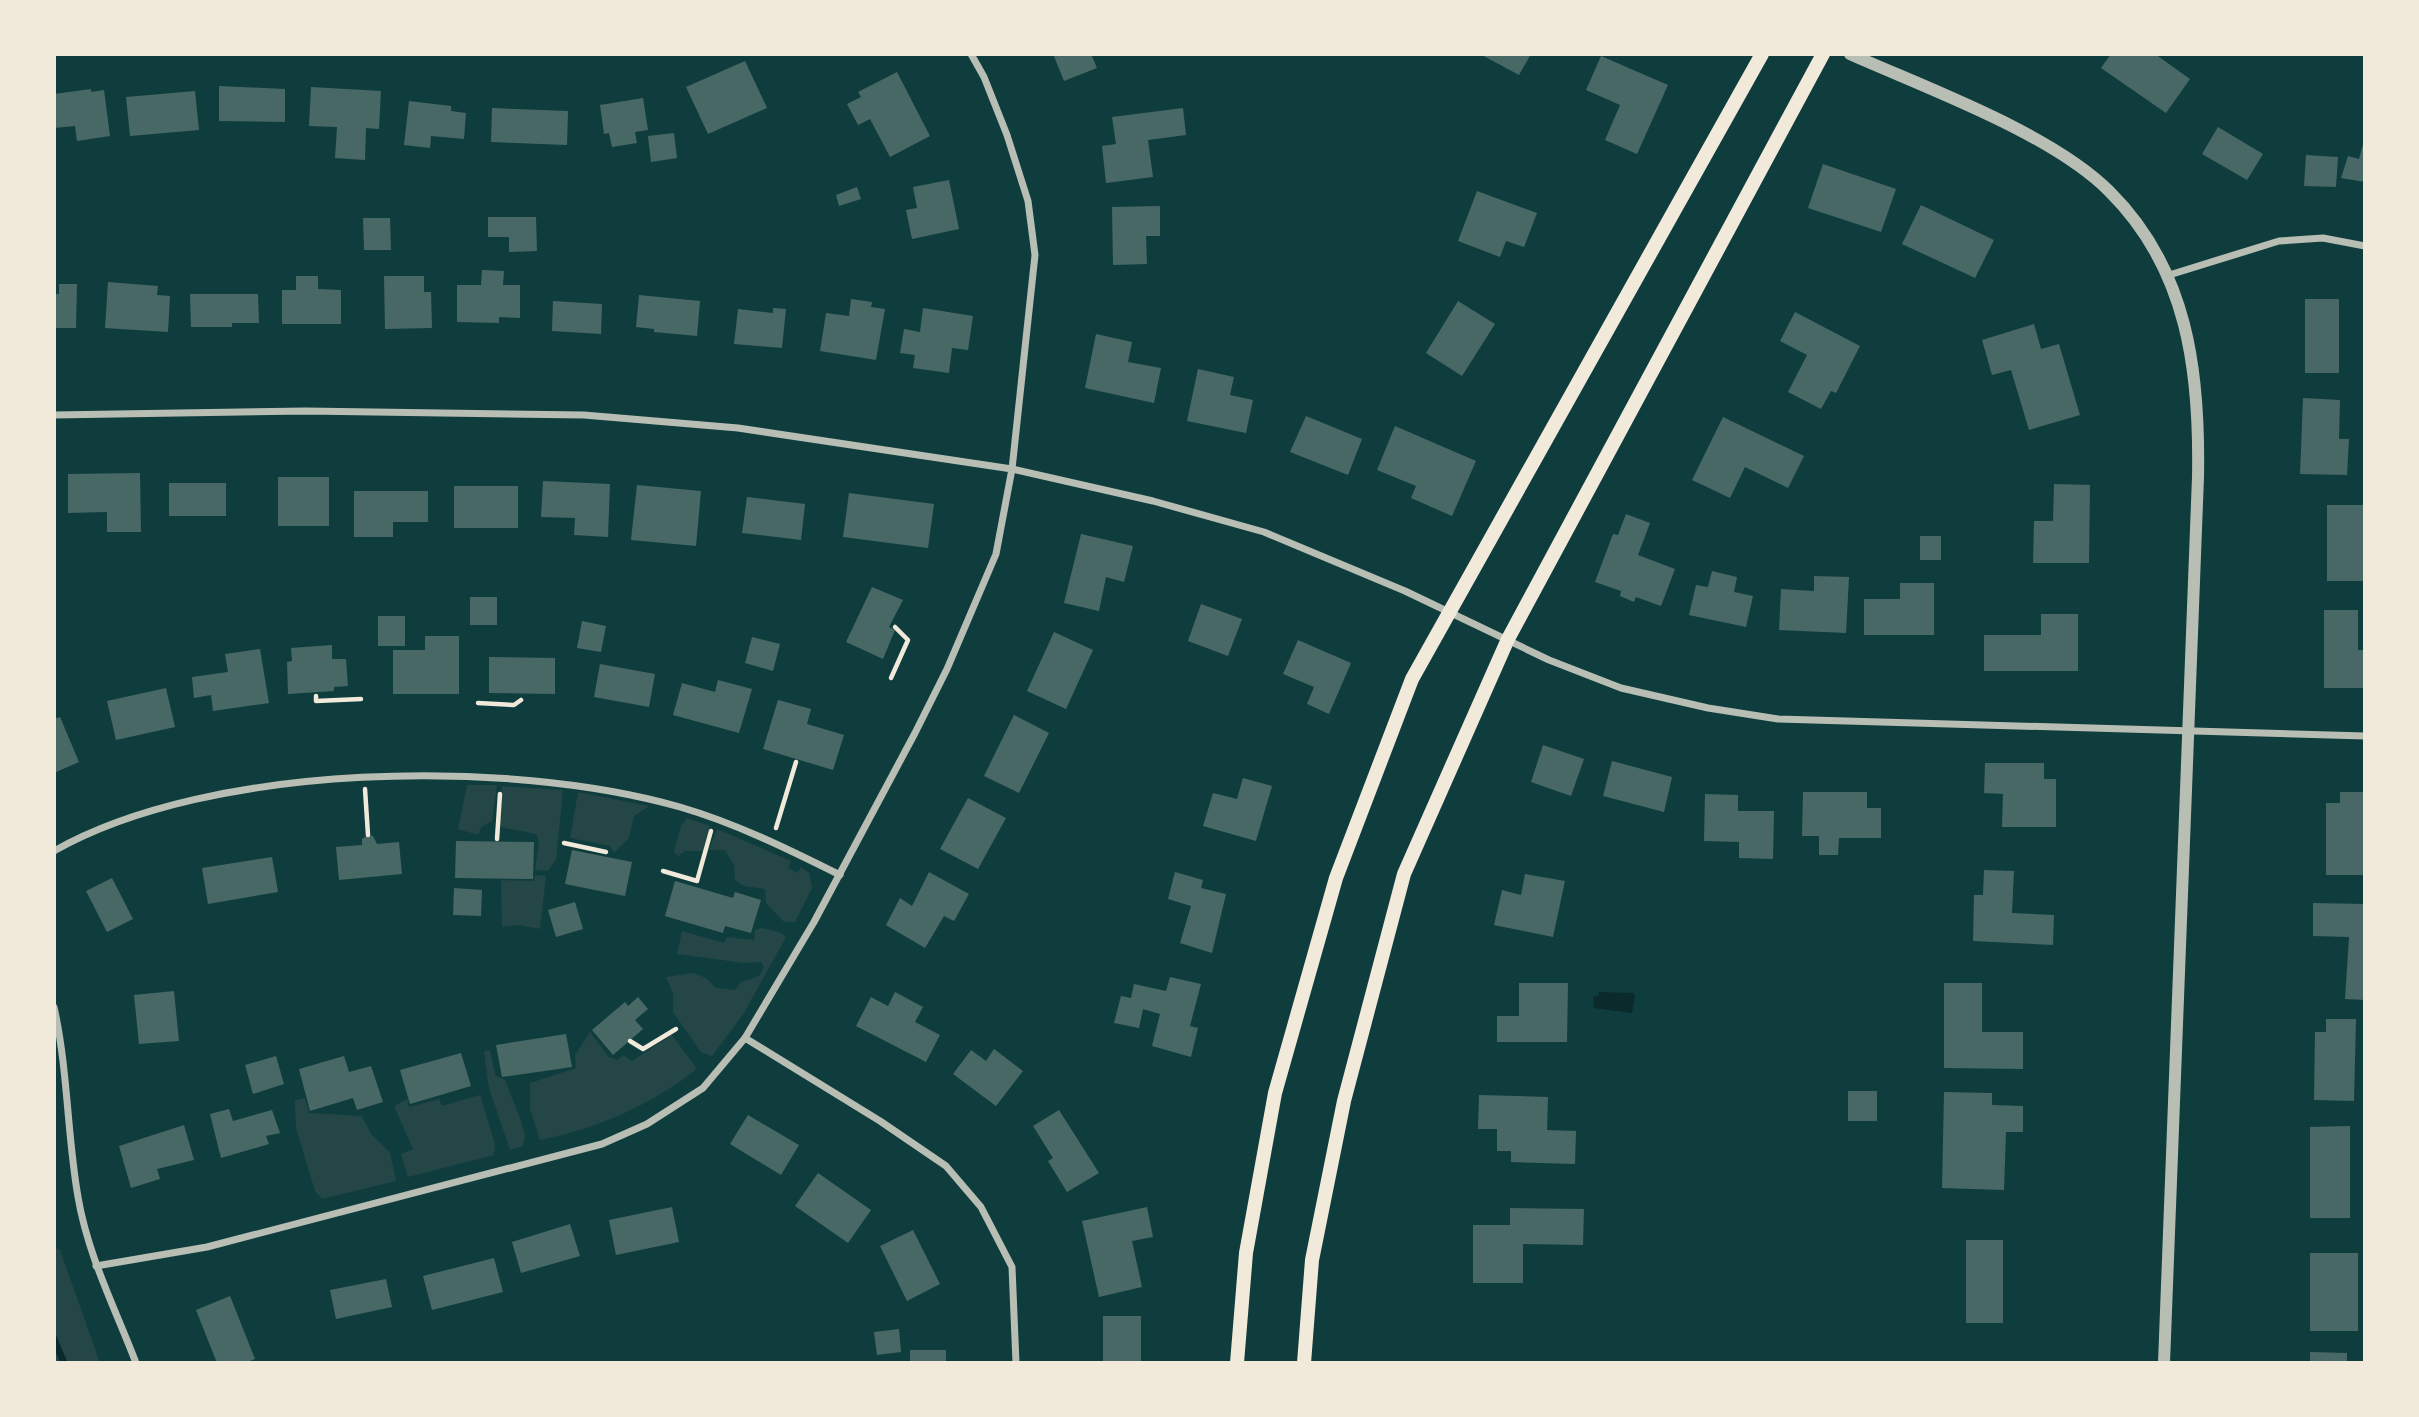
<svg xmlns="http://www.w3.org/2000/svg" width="2419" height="1417" viewBox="0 0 2419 1417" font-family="'IBM Plex Sans',sans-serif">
	<rect width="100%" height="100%" fill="#0f3d3e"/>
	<g fill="#244646">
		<path d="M467,785H497L492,821L481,827L478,835L458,829Z"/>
		<path d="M502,786L563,790L556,859L548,871L535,870L539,841L536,834L500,827Z"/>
		<path d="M578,792L649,806L634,816L629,838L614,853L610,846L570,838Z"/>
		<path d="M687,818L710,826L703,851H685L678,856L674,852L681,826Z"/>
		<path d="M717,829L791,861L788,868L798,873L801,867L809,873L812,888L795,922H784L766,903L765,889L744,886L735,880L734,865L725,850H709Z"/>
		<path d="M535,875L546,876L540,929L520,925L502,927L501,880L534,881Z"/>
		<path d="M762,928L779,932L786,937L744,1013L712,1056L701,1052L673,1012V993L666,977L693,973L706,978L716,988L735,990L741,982L759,976L764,967L761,962L744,963L677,954L682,931L724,943L727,937L754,940L755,930Z"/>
		<path d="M590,1032L609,1057L618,1060L623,1055L632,1061L672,1035L697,1069C649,1106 599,1128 540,1140L530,1109V1083L576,1068L575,1055Z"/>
		<path d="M490,1050L495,1075L505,1080L521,1120L525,1136L523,1146L510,1150L489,1088L484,1052Z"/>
		<path d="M480,1095L495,1144L494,1155L408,1177L401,1154L413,1149L394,1106L407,1099L409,1107L439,1099L442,1106Z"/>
		<path d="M305,1098L309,1113L362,1116L371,1134L390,1153L396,1181L322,1199L315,1191L296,1128L295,1100Z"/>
		<path d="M54,1247L60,1250L100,1363H54Z"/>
	</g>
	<path fill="#0a2a2b" d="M1599,992L1633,993L1635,996L1632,1013L1594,1008L1593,996H1598Z"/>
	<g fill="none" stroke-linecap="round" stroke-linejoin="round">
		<path stroke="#0a2a2b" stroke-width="7" d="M54,1339L64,1363"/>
	</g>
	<g fill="#486865">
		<path d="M1053,54H1091L1097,68L1064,81Z"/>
		<path d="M1480,54H1531L1519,75Z"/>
		<path d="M2111,54H2155L2190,79L2166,113L2101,68Z"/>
		<path d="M1601,56L1668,85L1637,154L1605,140L1620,105L1586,90Z"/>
		<path d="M745,61L767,108L708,134L686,87Z"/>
		<path d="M897,72L930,136L890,157L870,119L858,125L847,104L861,97L858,92Z"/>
		<path d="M219,86L285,89V122L219,121Z"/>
		<path d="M311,87L381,91L379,129L366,128L365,160L335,158L337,127L309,126Z"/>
		<path d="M91,89V92L104,90L110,136L77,141L75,126L54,128V94Z"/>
		<path d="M195,91L199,130L130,136L126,97Z"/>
		<path d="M643,98L648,130L635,132L637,143L612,147L609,133L604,134L600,105Z"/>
		<path d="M409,101L451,106V111L466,113L464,139L431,136L430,148L404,145Z"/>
		<path d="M492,108L568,111L567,145L491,142Z"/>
		<path d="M1183,108L1186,135L1148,140L1153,177L1106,183L1102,146L1116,144L1112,117Z"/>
		<path d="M2218,127L2263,154L2247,180L2202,154Z"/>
		<path d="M674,133L677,158L651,162L648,136Z"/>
		<path d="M2364,140L2365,182L2341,178L2348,156L2359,159Z"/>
		<path d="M2306,155L2338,157L2336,187L2304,186Z"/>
		<path d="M1823,164L1896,189L1881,232L1808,208Z"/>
		<path d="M949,180L959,229L912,239L906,210L917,208L913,187Z"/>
		<path d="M857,187L861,199L839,206L836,195Z"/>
		<path d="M1477,191L1537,213L1524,247L1506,241L1500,257L1458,241Z"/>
		<path d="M1921,205L1994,240L1975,278L1902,244Z"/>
		<path d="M1160,206V236H1146L1147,264L1113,265L1112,207Z"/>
		<path d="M488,217H536L537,251L509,252V237H488Z"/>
		<path d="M363,218H390L391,250H364Z"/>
		<path d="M482,270L504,271L503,285H520V318L499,317V323L457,322V285H481Z"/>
		<path d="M296,276H318V289L341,290V324H282V290H296Z"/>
		<path d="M384,276H424V292H431L432,328L385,329Z"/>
		<path d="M108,282L158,286L157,295L170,296L168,332L105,328Z"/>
		<path d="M59,284H77L76,328H54V294H59Z"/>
		<path d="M190,294H258L259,323H232V327H191Z"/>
		<path d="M639,295L700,301L697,336L654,332V329L636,327Z"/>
		<path d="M851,299L872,302L871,307L885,309L876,360L820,351L826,313L849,316Z"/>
		<rect x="2305" y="299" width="34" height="74"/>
		<path d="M553,301L602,304L601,334L552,331Z"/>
		<path d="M1458,301L1495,324L1462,376L1426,353Z"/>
		<path d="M773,308L786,309L782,348L734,344L738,309L773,313Z"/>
		<path d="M923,308L973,316L968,350L952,348L949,373L913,368L915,355L900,353L904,329L920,332Z"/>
		<path d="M1795,312L1860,346L1836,393L1831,391L1821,409L1788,392L1807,355L1780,341Z"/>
		<path d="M2034,324L2041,349L2059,344L2080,415L2029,430L2011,370L1992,375L1982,340Z"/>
		<path d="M1096,334L1132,342L1128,362L1161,368L1154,403L1085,388Z"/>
		<path d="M1198,369L1234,377L1230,395L1253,400L1246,433L1187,421Z"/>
		<path d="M2303,398L2340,400L2339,439H2349L2347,475L2300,474Z"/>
		<path d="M1306,416L1362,439L1348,475L1290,452Z"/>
		<path d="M1723,417L1804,456L1788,488L1745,467L1730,498L1692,480Z"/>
		<path d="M1395,426L1476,461L1452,516L1411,498L1416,486L1377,470Z"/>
		<path d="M140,473L141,532H107V512L68,513V474Z"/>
		<rect x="278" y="477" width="51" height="49"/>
		<path d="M543,481L610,484L608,537L574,535L575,518L541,517Z"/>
		<rect x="169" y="483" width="57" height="33"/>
		<path d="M2054,484L2090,485L2089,563H2033L2034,521H2053Z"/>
		<path d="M637,485L701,491L696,546L631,540Z"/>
		<rect x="454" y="486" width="64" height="42"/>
		<path d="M354,491H428V522H393V537H354Z"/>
		<path d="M849,493L934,504L928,548L843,537Z"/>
		<path d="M747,497L805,504L801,540L742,533Z"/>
		<path d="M2327,505H2363L2365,581H2327Z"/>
		<path d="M1626,514L1650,523L1638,555L1675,569L1661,606L1636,597L1634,602L1620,596L1621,591L1595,582L1613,534L1618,535Z"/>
		<path d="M1081,534L1133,546L1124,582L1106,577L1099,611L1064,603Z"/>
		<rect x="1920" y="536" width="21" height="24"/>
		<path d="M1712,571L1737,577L1734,592L1753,596L1746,627L1689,615L1696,585L1708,587Z"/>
		<path d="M1814,576L1849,577L1846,633L1779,630L1781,589L1814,591Z"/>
		<path d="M1900,583H1934V635H1864V599H1900Z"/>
		<path d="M872,587L903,600L889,627L895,630L883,659L846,642Z"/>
		<rect x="470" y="597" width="27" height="28"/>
		<path d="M1201,604L1242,619L1228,656L1188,641Z"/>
		<path d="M2324,610H2358V650H2365V688H2324Z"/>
		<path d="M2041,614H2078V671H1984V635H2041Z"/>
		<rect x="378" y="616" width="27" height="30"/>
		<path d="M582,621L606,626L601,652L577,648Z"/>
		<path d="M1054,632L1093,650L1066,709L1027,691Z"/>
		<path d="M425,636H459V694H393V650H425Z"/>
		<path d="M752,637L780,644L773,671L745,663Z"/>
		<path d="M1298,640L1351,663L1329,714L1307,704L1314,687L1283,674Z"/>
		<path d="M332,645V659H346L348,686L334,687V691L288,694L287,662L292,661L291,648Z"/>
		<path d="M260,649L269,703L213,711L211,695L194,698L192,677L228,672L225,654Z"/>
		<path d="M489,657L555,658V694L489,693Z"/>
		<path d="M600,664L655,674L649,707L594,697Z"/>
		<path d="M718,680L752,689L739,733L673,715L682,683L715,692Z"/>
		<path d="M166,688L175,727L116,740L107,701Z"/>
		<path d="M778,700L811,709L807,724L844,735L833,770L763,749Z"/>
		<path d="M1014,715L1049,733L1019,793L984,776Z"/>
		<path d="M60,717L79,762L54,773V719Z"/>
		<path d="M1543,745L1584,759L1571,796L1531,782Z"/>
		<path d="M1612,761L1672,777L1664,812L1603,796Z"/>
		<path d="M1985,763H2044V779H2056V827H2002L2003,794L1984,793Z"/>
		<path d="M1243,778L1272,786L1256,841L1203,826L1213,793L1237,799Z"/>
		<path d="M1803,792H1867V808H1881V838H1839L1838,855H1819V836H1802Z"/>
		<path d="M2340,792H2365V875H2326V803H2340Z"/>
		<path d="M1705,794L1738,795V811H1774L1773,859L1739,858V842L1704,841Z"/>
		<path d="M968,798L1006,818L978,869L940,849Z"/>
		<path d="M368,835L373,836L377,844L399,842L402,874L339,880L336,847L362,845V839Z"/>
		<path d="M456,841L534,842L533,879L455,878Z"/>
		<path d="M572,850L632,862L625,896L565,884Z"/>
		<path d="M272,857L278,892L208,904L202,868Z"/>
		<path d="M1984,870L2014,871L2012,913L2054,915L2053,945L1973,941L1974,895H1983Z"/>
		<path d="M929,872L969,894L954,921L944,916L925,948L886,925L900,898L912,906Z"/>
		<path d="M1175,872L1203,880L1201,888L1226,894L1212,953L1180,943L1191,906L1168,899Z"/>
		<path d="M1525,874L1565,881L1553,937L1494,925L1502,890L1521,895Z"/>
		<path d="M112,878L133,919L107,932L86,891Z"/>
		<path d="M675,881L733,898L735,892L761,900L751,933L725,926L723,933L665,916Z"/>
		<path d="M454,888L482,890L481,916L453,915Z"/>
		<path d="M575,902L583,929L556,937L548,910Z"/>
		<path d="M2313,903L2365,904V1000L2345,999L2349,937L2313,936Z"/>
		<path d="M1170,977L1201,984L1190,1026L1198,1028L1191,1057L1152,1046L1160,1014L1143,1009L1139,1028L1114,1023L1121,996L1131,998L1134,984L1166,991Z"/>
		<path d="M1519,983H1568L1567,1042H1497V1016H1519Z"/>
		<path d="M1944,983H1982V1032H2023V1069L1944,1068Z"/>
		<path d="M174,991L179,1041L139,1044L134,995Z"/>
		<path d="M895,992L923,1007L915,1022L940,1035L926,1062L856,1026L871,997L888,1006Z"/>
		<path d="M638,997L648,1009L635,1020L643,1029L613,1055L592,1030L625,1002L628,1006Z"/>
		<path d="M2326,1019H2356L2354,1101L2314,1100L2315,1032H2326Z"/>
		<path d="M566,1034L572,1067L502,1077L496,1045Z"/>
		<path d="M994,1049L1023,1071L996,1106L953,1074L971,1050L986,1061Z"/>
		<path d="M461,1053L471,1086L410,1104L400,1070Z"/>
		<path d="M276,1056L284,1084L253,1094L245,1065Z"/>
		<path d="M344,1056L349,1072L371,1066L383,1102L357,1110L353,1098L310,1111L299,1069Z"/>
		<rect x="1848" y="1091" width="29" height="30"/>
		<path d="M1944,1092L1992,1093V1105L2023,1106V1132H2006L2004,1190L1942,1188Z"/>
		<path d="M1479,1095L1548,1097L1547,1130L1576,1131L1575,1164L1511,1162V1151H1497V1129H1478Z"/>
		<path d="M229,1109L233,1121L272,1110L280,1133L266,1136L269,1144L221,1158L210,1114Z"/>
		<path d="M1059,1110L1099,1173L1067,1192L1048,1161L1053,1158L1033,1126Z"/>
		<path d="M748,1115L799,1145L781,1175L730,1144Z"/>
		<path d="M184,1125L194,1160L157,1169L160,1179L131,1188L119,1146Z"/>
		<path d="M2350,1126V1218H2310V1127Z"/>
		<path d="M818,1173L871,1210L848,1243L795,1206Z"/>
		<path d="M672,1207L679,1242L616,1255L609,1220Z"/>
		<path d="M1147,1207L1153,1237L1132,1241L1142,1287L1099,1297L1082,1221Z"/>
		<path d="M1510,1208L1584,1209L1583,1245L1523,1244V1283H1473V1225H1510Z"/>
		<path d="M570,1224L580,1256L521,1273L512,1242Z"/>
		<path d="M913,1230L940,1284L907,1301L880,1246Z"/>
		<rect x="1966" y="1240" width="37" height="83"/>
		<rect x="2310" y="1253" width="48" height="78"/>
		<path d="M494,1258L503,1292L432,1310L423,1276Z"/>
		<path d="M386,1279L392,1307L336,1319L330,1290Z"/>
		<path d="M230,1296L255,1359L245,1363H217L196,1310Z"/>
		<rect x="1103" y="1316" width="38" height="47"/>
		<path d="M899,1329L901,1352L877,1355L874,1332Z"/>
		<rect x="910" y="1350" width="36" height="13"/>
		<path d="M2310,1352L2347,1353V1363H2310Z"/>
	</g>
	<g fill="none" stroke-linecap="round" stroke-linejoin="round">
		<g stroke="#f1e9da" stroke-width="4.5">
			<path d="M891,678L908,640L895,627"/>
			<path d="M316,696V701L361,699"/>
			<path d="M478,703L514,705L521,700"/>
			<path d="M365,789L368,835"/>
			<path d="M776,828L796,762"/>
			<path d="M497,839L500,794"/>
			<path d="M564,843L606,852"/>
			<path d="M663,871L697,881L711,831"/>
			<path d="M630,1041L643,1049L676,1029"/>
		</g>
		<g stroke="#b8beb3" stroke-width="7">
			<path d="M2166,276L2279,241L2323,238L2365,246"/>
			<path d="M54,415L306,411L584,415L738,428L1012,469L1153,501L1264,532L1405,591L1549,660L1621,688L1708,708L1778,719L2365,736"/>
			<path d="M54,851C211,762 509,758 680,807C735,823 788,849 840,875"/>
			<path d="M54,1007C68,1070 67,1134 78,1197C88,1256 115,1308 136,1363"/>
			<path d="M745,1038L880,1121L946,1166L981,1207L1012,1267L1016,1363"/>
			<path d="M96,1266L207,1247L602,1144L647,1124L703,1088L745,1038L814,922L915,733L947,669L996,554L1012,469L1035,255L1028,201L1007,135L984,77L971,54"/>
		</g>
		<path stroke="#b8beb3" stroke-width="12" d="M1850,54C1926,88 2051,133 2109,191C2188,269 2200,372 2198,477L2164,1363"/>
		<g stroke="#f1e9da" stroke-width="14">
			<path d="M1237,1363L1246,1253L1275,1093L1336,878L1412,679L1762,54"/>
			<path d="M1304,1363L1312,1260L1344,1101L1404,874L1508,639L1823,54"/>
		</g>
	</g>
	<rect width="2419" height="1417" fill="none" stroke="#f1e9da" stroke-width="112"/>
</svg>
